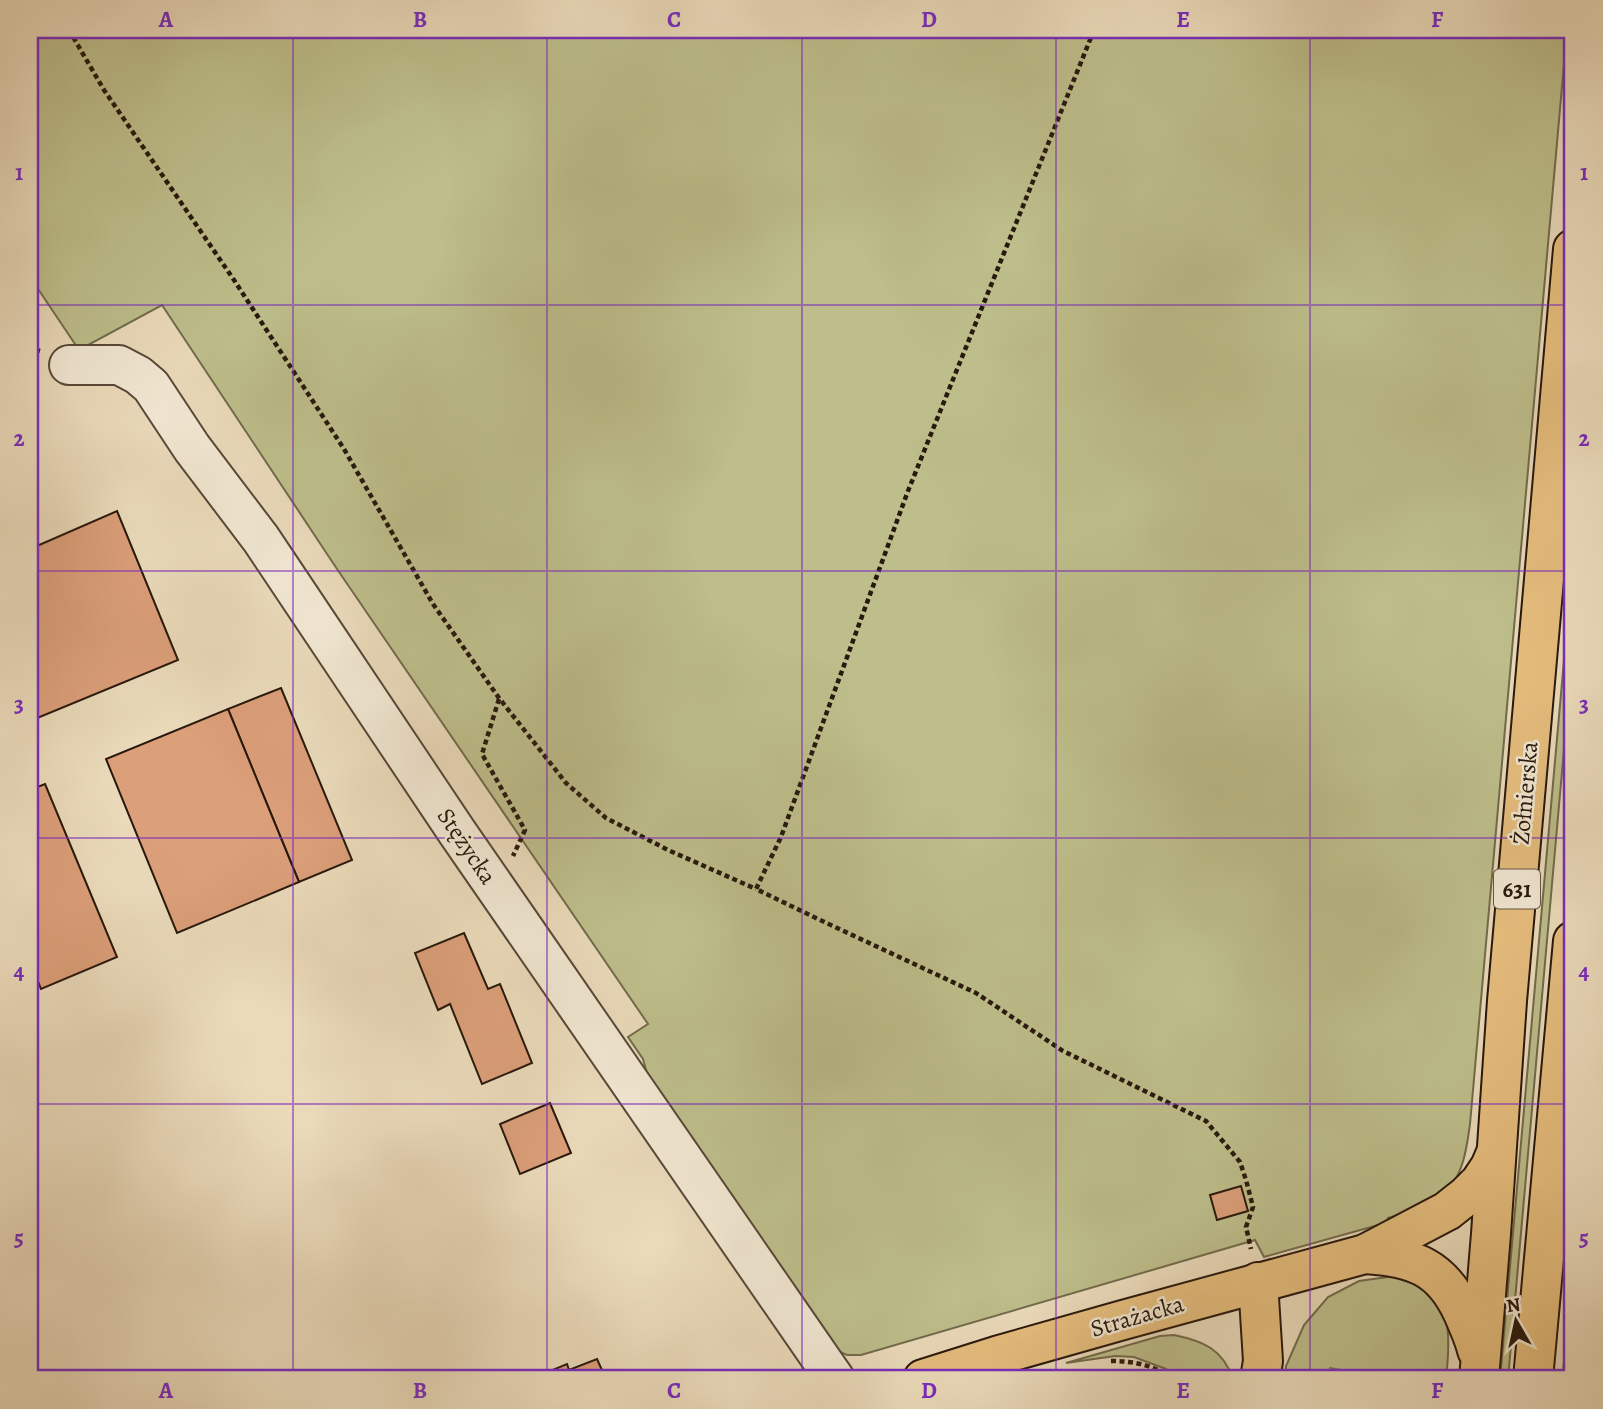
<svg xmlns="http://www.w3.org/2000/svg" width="1603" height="1409" viewBox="0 0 1603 1409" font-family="Alegreya,serif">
	<rect width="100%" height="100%" fill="#eadaba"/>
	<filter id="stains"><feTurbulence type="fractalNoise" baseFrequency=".00286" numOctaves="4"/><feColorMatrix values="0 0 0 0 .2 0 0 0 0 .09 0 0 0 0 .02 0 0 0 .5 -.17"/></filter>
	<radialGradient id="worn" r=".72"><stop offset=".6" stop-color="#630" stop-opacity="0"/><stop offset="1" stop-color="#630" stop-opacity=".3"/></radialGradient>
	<g fill="#bdbe8b" stroke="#726b4c" stroke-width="2">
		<path d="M30,30H1567L1470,1124C1467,1145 1464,1174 1447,1190C1440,1195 1430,1199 1423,1203C1411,1209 1401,1215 1388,1218L1389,1222L1264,1257L1255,1240L861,1355H847L838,1351L648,1077L643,1059L628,1037L648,1024L337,569L162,305L79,350L30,277Z"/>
		<path d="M1573,559V648L1508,1379H1500Z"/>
		<path d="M1395,1276C1404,1280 1414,1282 1422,1287C1455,1307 1449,1347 1446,1379H1284L1286,1366L1304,1325L1328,1297L1359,1281Z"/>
		<path d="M1573,1297V1379H1562L1570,1310Z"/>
		<path d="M1174,1335C1203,1341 1223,1349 1233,1379H1180L1166,1369L1134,1357L1115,1356L1066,1363L1160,1336Z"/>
	</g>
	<path fill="#9bb8b9" stroke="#6d7874" stroke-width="2" d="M1330,1368L1374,1376L1373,1379H1328Z"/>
	<g fill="#db9f79" stroke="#28180d" stroke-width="2">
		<path d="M117,511L178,660L30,721V549Z"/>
		<path d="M281,688L352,860L299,882L228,709Z"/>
		<path d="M228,709L299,882L177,933L106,759Z"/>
		<path d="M45,784L117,957L41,989L30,961V790Z"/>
		<path d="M464,933L488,989L500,984L532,1063L482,1084L450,1004L438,1010L415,953Z"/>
		<path d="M550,1103L571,1153L520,1174L500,1124Z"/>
		<path d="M1241,1186L1248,1211L1217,1220L1210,1195Z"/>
		<path d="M597,1359L606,1379H547L552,1377L550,1371L567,1364L569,1370Z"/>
	</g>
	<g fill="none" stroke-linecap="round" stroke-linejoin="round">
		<defs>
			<path id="minor" d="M69,365H119L138,375L151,386L192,448L261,539L457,832L835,1379"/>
			<g id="major">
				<path d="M1365,1254C1414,1257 1442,1267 1463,1313C1468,1325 1474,1337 1477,1350"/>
				<path d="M1258,1282L1263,1361L1260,1379"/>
				<path d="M923,1379L996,1356L1123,1320L1365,1254L1447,1211L1466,1196L1480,1182L1490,1167L1496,1153"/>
				<path d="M1479,1379L1491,1234L1507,1001L1573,249"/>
				<path d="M1533,1379L1573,941"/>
			</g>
		</defs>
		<use href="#minor" stroke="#584838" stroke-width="42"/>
		<use href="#major" stroke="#28180d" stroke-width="42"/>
		<g stroke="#28180d" stroke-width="4.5" stroke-dasharray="5 3.5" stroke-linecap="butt">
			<path d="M69,30L104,90L234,280L344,449L433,604L499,698L566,783L606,818L668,850L756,889"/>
			<path d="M1094,30L908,491L781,837L756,889L818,919L976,993L1063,1051L1206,1121L1240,1162L1246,1180L1253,1207L1246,1227L1251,1249"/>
			<path d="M30,348L40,351"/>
			<path d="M499,699L482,754L525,830L513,856"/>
			<path d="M1111,1361C1133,1361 1155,1365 1172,1379"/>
			<path d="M1056,1379L1079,1370"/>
		</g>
		<use href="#minor" stroke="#f1e7d2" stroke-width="38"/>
		<use href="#major" stroke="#e5bd7d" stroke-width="38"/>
	</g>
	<path fill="none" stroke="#7b2cbf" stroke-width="2" stroke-opacity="0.55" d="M293,30V1379M547,30V1379M802,30V1379M1056,30V1379M1310,30V1379M30,305H1573M30,571H1573M30,838H1573M30,1104H1573"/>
	<g text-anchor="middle" stroke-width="5" stroke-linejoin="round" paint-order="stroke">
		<rect fill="#f1e7d2" stroke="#645648" stroke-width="2" x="1494" y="869.5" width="46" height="39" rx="5"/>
		<g font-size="23" font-weight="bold" fill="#28180d">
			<text x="1517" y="897">631</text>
		</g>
		<g font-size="24" fill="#28180d" stroke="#f1e7d2">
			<text transform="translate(1525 793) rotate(-85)" y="8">Żołnierska</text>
			<text transform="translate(467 846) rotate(56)" y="8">Stężycka</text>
			<text transform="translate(1137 1316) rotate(-16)" y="8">Strażacka</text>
		</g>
	</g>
	<rect width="1603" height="1409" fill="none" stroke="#eadaba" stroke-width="77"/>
	<g transform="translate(1516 1321) rotate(351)" stroke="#f1e7d2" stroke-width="5" paint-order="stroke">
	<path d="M0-5L12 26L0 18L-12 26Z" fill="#28180d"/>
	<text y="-10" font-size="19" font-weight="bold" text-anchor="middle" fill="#28180d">N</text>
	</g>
	<rect x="38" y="38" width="1526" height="1332" fill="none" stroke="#7b2cbf" stroke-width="2.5"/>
	<g font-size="23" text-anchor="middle" font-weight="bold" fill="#7b2cbf">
		<text x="166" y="27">A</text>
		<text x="420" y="27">B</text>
		<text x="674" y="27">C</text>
		<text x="929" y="27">D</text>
		<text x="1183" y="27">E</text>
		<text x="1437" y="27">F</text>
		<text x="19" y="180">1</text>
		<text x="1584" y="180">1</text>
		<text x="19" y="446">2</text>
		<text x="1584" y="446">2</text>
		<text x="19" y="712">3</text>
		<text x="1584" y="712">3</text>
		<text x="19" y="979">4</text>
		<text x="1584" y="979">4</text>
		<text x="19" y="1245">5</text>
		<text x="1584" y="1245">5</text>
		<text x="166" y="1398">A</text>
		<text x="420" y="1398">B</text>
		<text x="674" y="1398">C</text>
		<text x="929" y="1398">D</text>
		<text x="1183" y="1398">E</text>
		<text x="1437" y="1398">F</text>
	</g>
	<rect width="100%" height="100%" filter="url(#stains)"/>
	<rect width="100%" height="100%" fill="url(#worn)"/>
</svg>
